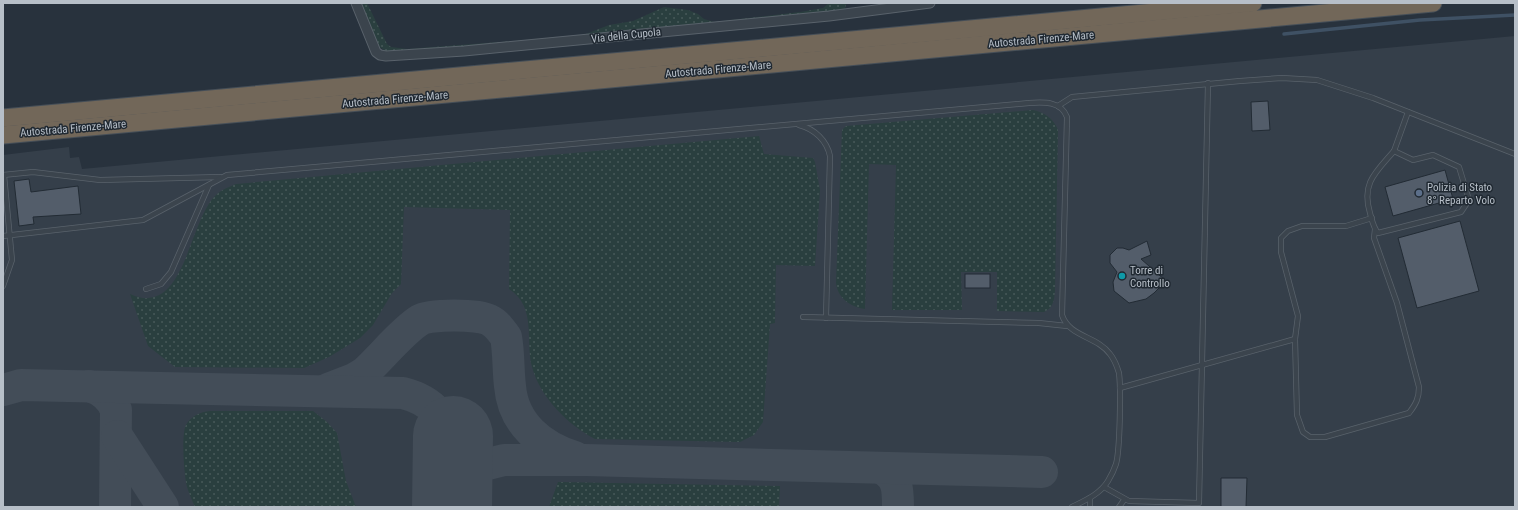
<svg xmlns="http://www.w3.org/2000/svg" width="1518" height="510" viewBox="0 0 1518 510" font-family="'Roboto Condensed',sans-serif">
	<defs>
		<pattern id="grass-dots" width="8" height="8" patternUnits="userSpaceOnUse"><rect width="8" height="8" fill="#2a3f3f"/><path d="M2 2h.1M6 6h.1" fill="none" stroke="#475959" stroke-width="1.8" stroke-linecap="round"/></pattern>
	</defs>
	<rect width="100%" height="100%" fill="#28323d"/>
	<path fill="#353f4a" d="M1515,36V507H3V155L69,147L70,158L79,157L82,169Z"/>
	<g fill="url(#grass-dots)">
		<path d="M361,3H367L387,44L391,47L407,49L581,36L609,25L633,21L664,7L688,10L698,14L704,19L714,22L800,12L823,8L829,3L846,4L845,9L839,11L485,47L387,52L377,45Z"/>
		<path d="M1033,110C1044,112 1054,119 1058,130L1055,291C1054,301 1053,308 1044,312L997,311V272H961L962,310H892L896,165L869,164L865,309C851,307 838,299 836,283L842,130L846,126Z"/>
		<path d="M759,136L764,154L813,158L815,162L820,190L815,266L776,265L775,323L770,324L763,422L754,435L740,442L595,439C568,425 540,397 532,367C525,340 537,307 509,289L510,210L404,207L401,284L392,293L373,325L360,338L329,357L304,368L175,367L148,346L130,294C135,296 142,299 148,298C187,296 191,217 217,194C223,189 229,187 236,184Z"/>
		<path d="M210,411H313L327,422L337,433L346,481L356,507H195C192,500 189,494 187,487C184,476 181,434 186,425C191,416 200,412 210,411Z"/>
		<path d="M558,482L780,486L779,507H549Z"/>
	</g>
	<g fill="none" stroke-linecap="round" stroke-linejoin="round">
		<path stroke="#3f5164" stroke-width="3.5" d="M1284,34L1420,20L1515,15"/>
		<g stroke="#434d58" stroke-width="32">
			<path d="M89,386C102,390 111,397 116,410L115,507"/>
			<path d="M328,389L354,379L364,373C381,358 402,331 420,320C430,314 478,314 489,320C496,323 501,330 506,337C509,353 508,370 510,386C513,424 542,447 575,457"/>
			<path d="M3,390L21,385L403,393C434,401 447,418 453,450"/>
			<path d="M117,436L163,507"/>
			<path d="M880,468C898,476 898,489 898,507"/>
			<path d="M454,507L457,496L467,478L484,465L504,460H586L1042,472"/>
		</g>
		<path stroke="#434d58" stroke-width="80" d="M452,507L453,436"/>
	</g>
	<g fill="#535d6a" stroke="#222b34">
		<path d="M1268,101L1270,130L1252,131L1251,102Z"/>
		<path d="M1445,170L1453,199L1393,216L1385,187Z"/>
		<path d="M29,179L31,192L78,186L81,214L33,217L34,224L19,226L14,181Z"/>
		<path d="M1460,221L1479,291L1417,308L1398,238Z"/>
		<path d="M1147,241L1151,255L1141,259L1166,281L1154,293L1146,299L1129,303L1114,291L1113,282L1117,272L1110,263V255L1117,248H1123L1129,250Z"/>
		<rect x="965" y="274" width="25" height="14"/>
		<path d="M1221,478H1247L1246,507H1221Z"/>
	</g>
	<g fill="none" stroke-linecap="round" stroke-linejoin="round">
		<defs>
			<g id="service">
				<path d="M1058,106L1072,97L1240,81L1282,78L1317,80L1373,98L1515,154"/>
				<path d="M799,125C815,129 827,141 830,156L826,318"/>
				<path d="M1394,151L1413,160L1433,155L1459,167L1469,200L1461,212L1378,233C1373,227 1372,220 1370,213C1361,183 1376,172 1394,151Z"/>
				<path d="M1394,151L1408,112"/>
				<path d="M3,175L33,172L100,180L220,177"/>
				<path d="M3,236L143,220L227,175L1029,103C1044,102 1061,101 1067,117L1062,315C1069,337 1097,336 1110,354C1114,359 1117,366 1119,373C1121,389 1120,450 1116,464C1114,470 1111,476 1108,481C1100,494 1086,500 1072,507"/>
				<path d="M3,286L12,260L4,175"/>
				<path d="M146,289L161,284L171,272L209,185"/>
				<path d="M803,317L1039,323L1067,326"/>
				<path d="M1295,339L1297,415L1303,432L1310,437H1325L1409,413C1416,404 1419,398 1419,387L1397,303L1374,238L1375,229"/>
				<path d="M1120,388L1295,339L1298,316L1281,252V238L1288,231L1302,226H1346L1372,218"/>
				<path d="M1104,487L1129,501L1199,503L1208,83"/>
				<path d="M1090,507V498"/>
				<path d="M1119,507L1124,500"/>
			</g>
			<path id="minor" d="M356,3L376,52L380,55L386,56L464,51L829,16L930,3"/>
			<g id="motorway">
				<path d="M3,118L1253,3"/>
				<path d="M3,135L1433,3"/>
			</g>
		</defs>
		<use href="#service" stroke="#59626b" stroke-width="6"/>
		<use href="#minor" stroke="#59626b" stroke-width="11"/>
		<use href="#motorway" stroke="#464f58" stroke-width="19"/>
		<use href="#service" stroke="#3b444d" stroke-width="4.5"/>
		<use href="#minor" stroke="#3b444d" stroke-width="9"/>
		<use href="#motorway" stroke="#726759" stroke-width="17"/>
	</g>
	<circle fill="#5c6f8a" stroke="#202932" stroke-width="1.5" cx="1419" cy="193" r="4"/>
	<circle fill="#0f9aa8" stroke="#202932" stroke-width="1.5" cx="1122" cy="276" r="4"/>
	<g text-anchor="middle" stroke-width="3" stroke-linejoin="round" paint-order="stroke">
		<g font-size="11" fill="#b7bfc8" stroke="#202932">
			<text transform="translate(626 35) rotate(-6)" y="4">Via della Cupola</text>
			<text transform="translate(1041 39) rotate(-5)" y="4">Autostrada Firenze-Mare</text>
			<text transform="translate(718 69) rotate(-5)" y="4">Autostrada Firenze-Mare</text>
			<text transform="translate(395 99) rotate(-5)" y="4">Autostrada Firenze-Mare</text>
			<text transform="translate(73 128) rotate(-5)" y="4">Autostrada Firenze-Mare</text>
		</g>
		<g font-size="11" fill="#b7bfc8" stroke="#202932" text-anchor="start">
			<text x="1427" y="191">Polizia di Stato<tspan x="1427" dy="13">8° Reparto Volo</tspan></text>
			<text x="1130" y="274">Torre di<tspan x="1130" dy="13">Controllo</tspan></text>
		</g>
	</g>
	<rect width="1518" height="510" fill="none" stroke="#b7bfc8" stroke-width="8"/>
</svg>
